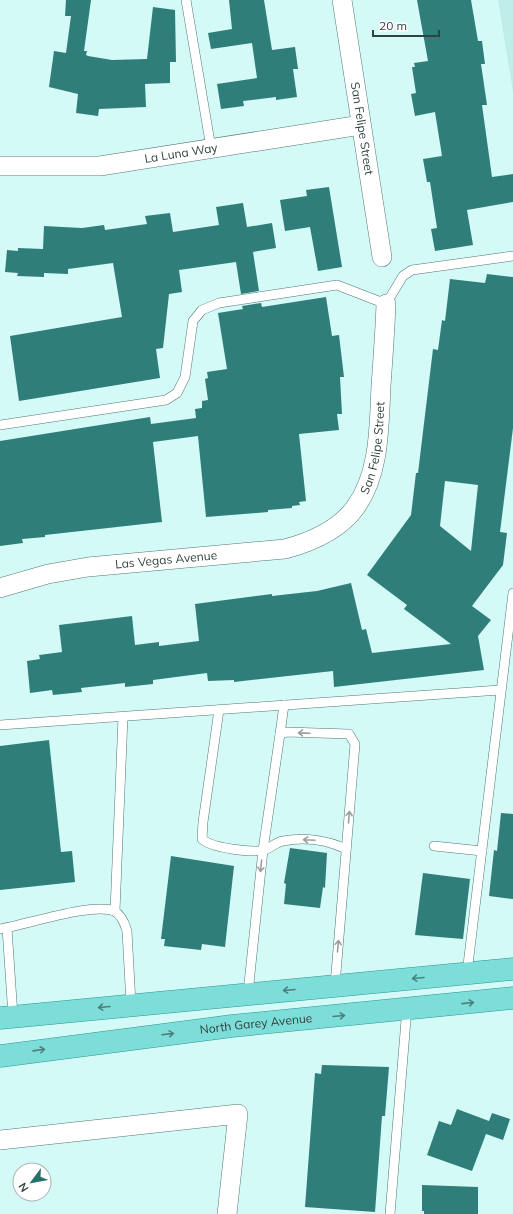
<svg xmlns="http://www.w3.org/2000/svg" width="513" height="1214" viewBox="0 0 513 1214" font-family="Mulish,sans-serif">
	<rect width="100%" height="100%" fill="#d4faf7"/>
	<path fill="#bfeeea" d="M498,0H513V92Z"/>
	<g fill="#2f7e79" fill-rule="evenodd">
		<path d="M66,0H91L84,51H87L86,55L88,56L112,60L147,59L153,7L175,10L176,62H170V83L145,84L146,107L99,109L98,116L76,113L78,94L49,87L54,51L66,53L71,16H65Z"/>
		<path d="M229,0H264L272,50L295,47L298,69H293L297,97L276,100V97L243,101L244,106L221,109L217,84L257,78L252,43L211,49L208,33L232,29Z"/>
		<path d="M417,0H471L478,41H482L485,64H481L487,105H482L492,177L513,174V202L467,210L473,245L435,251L431,229L437,228L430,182H427L423,159L442,156L435,112L415,116L411,94L416,93L412,67H415L414,63L428,61Z"/>
		<path d="M329,187L342,267L318,271L310,227L285,231L280,200L307,196L306,190Z"/>
		<path d="M243,203L247,227L272,223L276,248L253,252L259,291L241,294L236,262L179,270L182,292L169,294L163,348L156,349L160,378L19,401L10,336L122,317L113,263L68,269V274L44,273V277L17,276L18,273L5,272L7,250L18,251V248L43,249L44,226L82,228L104,225L105,230L147,224L145,216L170,213L173,232L219,225L216,207Z"/>
		<path d="M487,274L513,277V428L500,532L507,533L503,565L472,606L491,620L478,636L484,670L334,687L333,671L234,682V680L208,681L207,673L153,680V684L125,687V683L81,688L82,692L53,695L52,690L30,693L27,661L40,659L39,655L62,652L59,625L132,616L135,645L159,642V646L199,641L195,604L272,594V596L317,591L351,583L362,630L366,629L372,653L451,644L404,609L407,605L367,575L411,515L416,473H418L433,349L438,350L442,320L445,321L450,279L485,283ZM445,481L478,485L471,551L440,526Z"/>
		<path d="M326,297L332,336L339,335L344,377H340L342,414H337L339,430L299,434L306,501L299,502L300,505L292,506V508L268,510V512L206,517L198,436L153,442L162,522L45,535V537L22,539L23,543L0,546V441L150,417L151,424L196,418L195,409L202,408V401L208,400L205,379L208,378L207,372L227,369L218,313L243,309L242,306L261,303L262,307Z"/>
		<path d="M49,740L61,852L72,851L75,882L0,890V746Z"/>
		<path d="M501,813L513,814V899L489,896L494,850L497,851Z"/>
		<path d="M290,848L327,853L325,888L323,887L320,908L284,904L286,884L284,883Z"/>
		<path d="M171,856L234,866L225,947L202,944L201,950L164,946L165,939H161Z"/>
		<path d="M423,873L470,879L463,939L415,935Z"/>
		<path d="M322,1065L389,1067L385,1116H382L375,1212L305,1207L315,1073L321,1074Z"/>
		<path d="M457,1109L489,1121L492,1113L510,1119L503,1140L486,1134L472,1171L427,1155L439,1121L451,1125Z"/>
		<path d="M422,1185L478,1187V1214H424V1211H422Z"/>
	</g>
	<g fill="none" stroke-linecap="round" stroke-linejoin="round">
		<defs>
			<g id="service">
				<path d="M186,0L211,148"/>
				<path d="M0,425L166,400L177,393L185,377L193,321L202,310L219,303L337,285L386,304L403,276L412,270L513,256"/>
				<path d="M219,710L203,822L202,839C211,848 252,853 264,850C271,848 276,842 283,841C304,837 327,840 346,849"/>
				<path d="M0,725L500,690"/>
				<path d="M280,734L284,705"/>
				<path d="M434,846L482,851"/>
				<path d="M115,911L123,717"/>
				<path d="M7,928L13,1016"/>
				<path d="M0,929C26,925 93,902 114,911C122,915 125,924 127,931L131,1004"/>
				<path d="M467,973L513,593"/>
				<path d="M248,993L263,850L280,734L287,732L349,734L355,744L335,985"/>
				<path d="M390,1214L407,1008"/>
			</g>
			<g id="minor">
				<path id="s1" d="M342,0L382,257"/>
				<path id="s2" d="M0,166H100L361,125"/>
				<path id="s3" d="M0,588L48,574L88,567L285,549C311,542 338,531 355,508C380,474 379,427 381,386C383,358 385,331 386,304"/>
				<path d="M0,1140L238,1114L227,1214"/>
			</g>
			<g id="primary">
				<path d="M0,1018L513,969"/>
				<path id="s4" d="M0,1056L232,1026L513,998"/>
			</g>
		</defs>
		<use href="#service" stroke="#537673" stroke-width="10"/>
		<use href="#minor" stroke="#537673" stroke-width="20"/>
		<use href="#primary" stroke="#2a9792" stroke-width="23"/>
		<use href="#service" stroke="#fff" stroke-width="9"/>
		<use href="#minor" stroke="#fff" stroke-width="19"/>
		<use href="#primary" stroke="#7dddd8" stroke-width="22"/>
	</g>
	<defs><path id="oneway-shaft" d="M-6 0H5M1.5-3L5.5 0L1.5 3" fill="none" stroke-width="1.6" stroke-linecap="round" stroke-linejoin="round"/></defs>
	<g stroke="#98a09f">
		<use href="#oneway-shaft" transform="translate(304 733) rotate(-178)"/>
		<use href="#oneway-shaft" transform="translate(349 817) rotate(-85)"/>
		<use href="#oneway-shaft" transform="translate(309 840) rotate(-177)"/>
		<use href="#oneway-shaft" transform="translate(261 866) rotate(96)"/>
		<use href="#oneway-shaft" transform="translate(338 946) rotate(-85)"/>
	</g>
	<g stroke="#4f7f7c">
		<use href="#oneway-shaft" transform="translate(418 978) rotate(175)"/>
		<use href="#oneway-shaft" transform="translate(289 990) rotate(175)"/>
		<use href="#oneway-shaft" transform="translate(468 1003) rotate(-6)"/>
		<use href="#oneway-shaft" transform="translate(104 1007) rotate(175)"/>
		<use href="#oneway-shaft" transform="translate(339 1016) rotate(-5)"/>
		<use href="#oneway-shaft" transform="translate(168 1034) rotate(-7)"/>
		<use href="#oneway-shaft" transform="translate(39 1050) rotate(-8)"/>
	</g>
	<g text-anchor="middle" stroke-width="4" stroke-linejoin="round" paint-order="stroke">
		<g font-size="12" fill="#31413f" stroke="#fff">
			<text dy="4" stroke="none"><textPath href="#s1" startOffset="130">San Felipe Street</textPath></text>
			<text dy="4" stroke="none"><textPath href="#s2" startOffset="182">La Luna Way</textPath></text>
			<text dy="4" stroke="none"><textPath href="#s3" startOffset="435">San Felipe Street</textPath></text>
			<text dy="4" stroke="none"><textPath href="#s3" startOffset="169">Las Vegas Avenue</textPath></text>
			<text dy="4" stroke="none"><textPath href="#s4" startOffset="258">North Garey Avenue</textPath></text>
		</g>
	</g>
	<g transform="translate(32 1182) rotate(238)"><circle r="19" fill="#ffffff" stroke="#adb3b2"/>
	<path d="M0-3L7 15L0 10L-7 15Z" fill="#26706c"/>
	<text y="-6" font-size="11" font-weight="bold" text-anchor="middle" fill="#31413f">N</text>
	</g>
	<path d="M373 30v6h66v-6" fill="none" stroke="#31413f" stroke-width="2"/>
	<text x="379" y="30" font-size="12" fill="#31413f" stroke="#ffffff" stroke-width="3" paint-order="stroke">20 m</text>
</svg>
